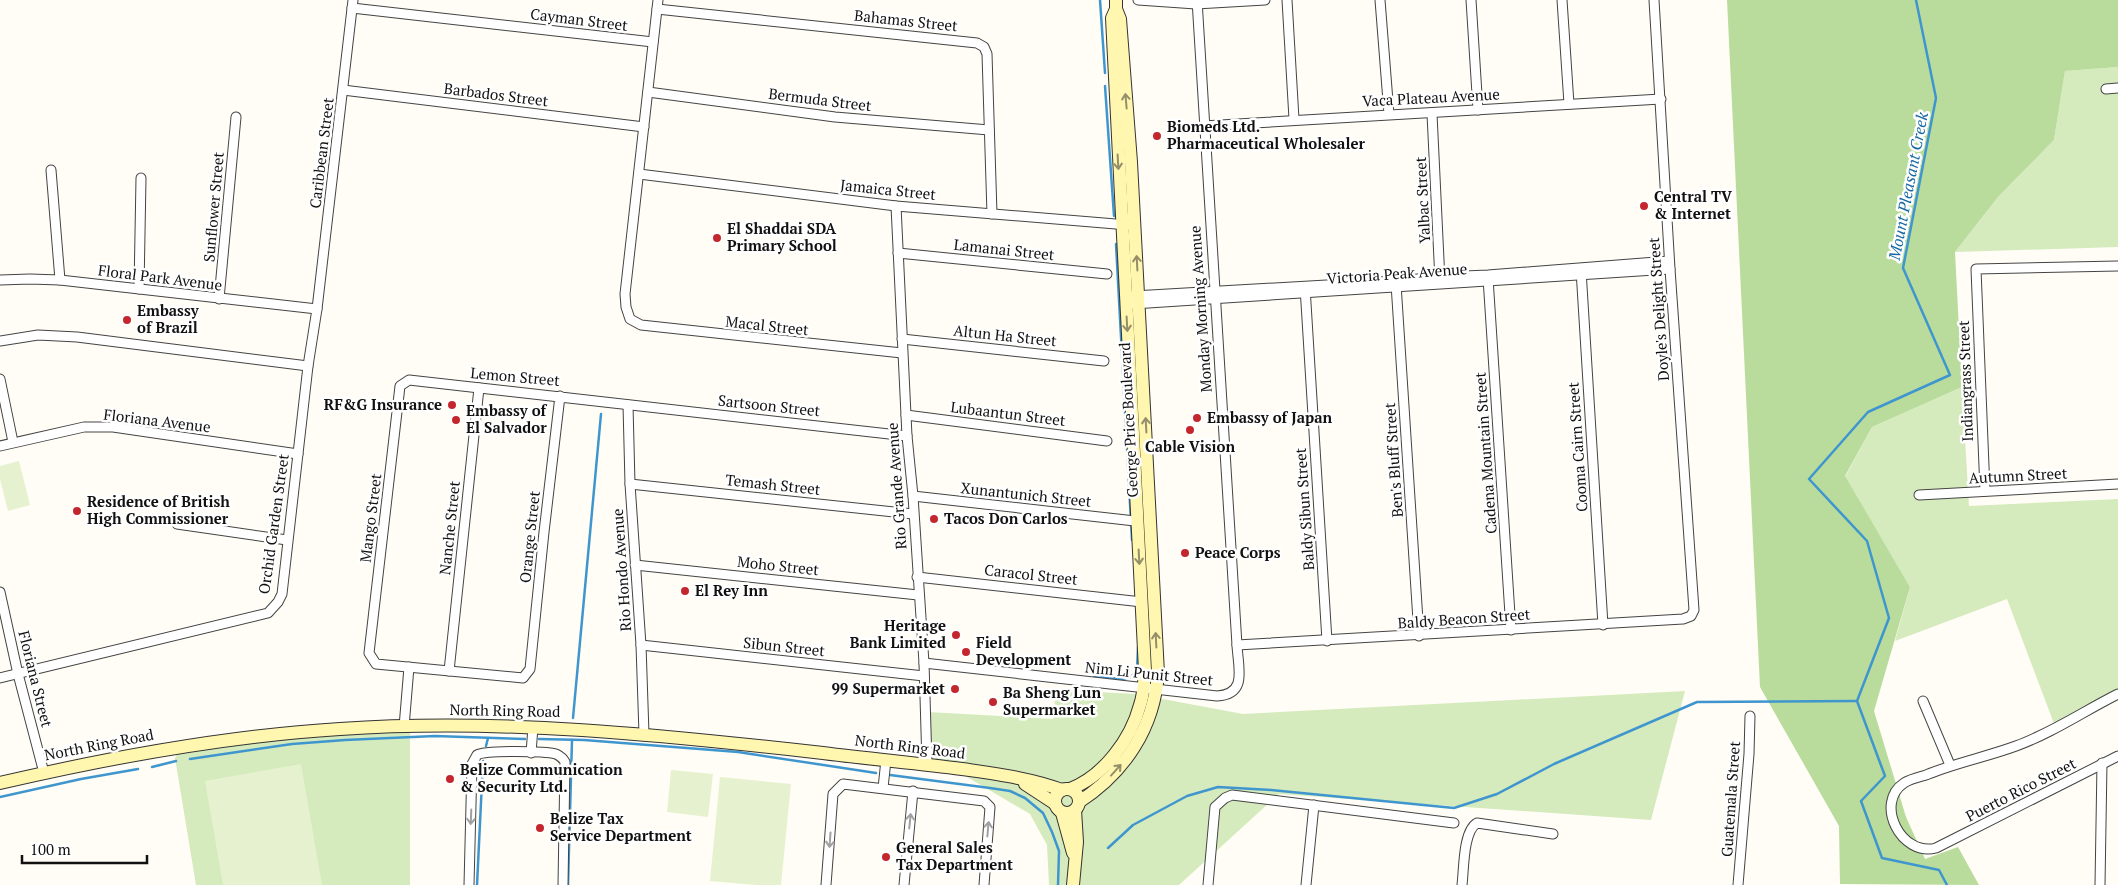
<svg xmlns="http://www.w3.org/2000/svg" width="2118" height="885" viewBox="0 0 2118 885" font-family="'PT Serif',serif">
	<rect width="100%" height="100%" fill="#fffdf5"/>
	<g fill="#d5ebbd">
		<path d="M2118,67V247L1955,252L1998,197L2054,140L2065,71Z"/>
		<path d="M1962,387L1969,506L2118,499V698L2056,729L2007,599L1895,641L1910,587L1845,477L1872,427Z"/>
		<path d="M1056,690L1136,694L1243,714L1685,691L1651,820L1279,794L1179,885H1049L1047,845L1030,814L933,757L928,712L1053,719Z"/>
		<path d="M404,727L410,733V885H196L175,758L181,746Z"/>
	</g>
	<path fill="#b9dc9c" d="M1727,0H2118V67L2065,71L2054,140L1998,197L1955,252L1962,387L1872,427L1845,476L1910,587L1874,711L1906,817L1925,859L1958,847L1979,885L1840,884L1839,826L1760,687Z"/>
	<g fill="#e6f2cf">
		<path d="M19,461L30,505L8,511L0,479V466Z"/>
		<path d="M301,764L322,885H223L205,781Z"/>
		<path d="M671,770L713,774L708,817L667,812Z"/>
		<path d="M720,777L791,784L781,885H756L710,881Z"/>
	</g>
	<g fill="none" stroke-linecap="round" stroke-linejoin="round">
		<g stroke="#3f96cf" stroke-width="2.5">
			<path d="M1100,0L1105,73"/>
			<path d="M1916,0L1936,98L1903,268L1950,375L1868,412L1809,479L1867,541L1889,618L1857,701L1885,776L1861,801L1882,858L1939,870L1947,885"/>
			<path d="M1105,86L1114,216"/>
			<path d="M1116,244L1132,540"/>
			<path d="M1094,676L1122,679L1131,677L1137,670L1138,647"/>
			<path d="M573,718L601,414"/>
			<path d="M539,739L584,740L738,752L876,773"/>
			<path d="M486,746L488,738"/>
			<path d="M190,759L292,744L345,740L435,736L525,739"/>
			<path d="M152,767L176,761"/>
			<path d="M890,775L990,788L1010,791L1025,798L1043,813L1052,832L1059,851L1058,885"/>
			<path d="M0,797L81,779L138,769"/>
			<path d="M1108,848L1133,825L1187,796L1218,787L1271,790L1454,808L1497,794L1554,764L1697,702L1857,701"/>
			<path d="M477,885L483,761"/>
			<path d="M568,885L572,740"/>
		</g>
		<defs>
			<g id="street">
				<path d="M658,0L625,294L626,307L630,319L641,325L902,353"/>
				<path d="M1138,0L1196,4L1265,0"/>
				<path d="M1287,0L1294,119"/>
				<path d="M1380,0L1389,114"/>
				<path d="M1471,0L1478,110"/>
				<path d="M1562,0L1569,104"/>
				<path d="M352,8L653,42"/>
				<path d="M657,9L977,43L984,47L987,54L992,214"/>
				<path d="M2106,89L2118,88"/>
				<path d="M343,90L644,127"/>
				<path d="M648,92L835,117L989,130"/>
				<path d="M1432,114L1440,281"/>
				<path d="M1203,126L1661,99"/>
				<path d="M51,170L60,280"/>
				<path d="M639,174L896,206L1128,225"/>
				<path d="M896,206L907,436L913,496L924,663L927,764"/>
				<path d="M898,253L1107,274"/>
				<path d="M1581,270L1603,625"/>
				<path d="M1488,278L1511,630"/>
				<path d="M0,280L30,279L60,280L317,309"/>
				<path d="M1396,284L1419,636"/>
				<path d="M1305,287L1327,641"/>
				<path d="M139,289L141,178"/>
				<path d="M1133,296L1396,281L1440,277L1488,275L1669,261"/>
				<path d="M219,299L236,117"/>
				<path d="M1133,304L1670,269"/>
				<path d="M902,339L1104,361"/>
				<path d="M0,341L38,335L77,337L308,366"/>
				<path d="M0,379L13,442"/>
				<path d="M560,396L544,532L530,669L523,678L376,664L369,653L400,386L409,380L907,436"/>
				<path d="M628,405L630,484L641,645L644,734"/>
				<path d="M906,415L1107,441"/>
				<path d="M0,446L84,427H113L298,454"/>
				<path d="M630,484L913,514"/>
				<path d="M1985,491L1976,269L2118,266"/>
				<path d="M1919,495L2118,484"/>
				<path d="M913,496L1135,521"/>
				<path d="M177,524L287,540"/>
				<path d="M635,565L918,595"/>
				<path d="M917,577L1142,602"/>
				<path d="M0,592L18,674L44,773"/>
				<path d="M641,645L924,676"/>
				<path d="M1237,645L1683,619L1691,616L1694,610L1670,269L1654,0"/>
				<path d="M924,663L1217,696C1248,694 1238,668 1237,645L1197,0"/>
				<path d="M449,671L479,388"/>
				<path d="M0,678L268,613L278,602L282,594L308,366L317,309L353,0"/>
				<path d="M2118,694C2084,711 2052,733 2016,746C1986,757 1955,763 1926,775C1919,777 1910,779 1904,783C1874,803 1901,857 1936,848L2118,756"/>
				<path d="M1923,701L1950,765"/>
				<path d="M404,727L409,667"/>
				<path d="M531,753L533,727"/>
				<path d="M883,788L886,760"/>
				<path d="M469,885L472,764L477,755C485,750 545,751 556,754C560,756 563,758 565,762L563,885"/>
				<path d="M826,885L833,794L843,784L984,801L990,807L984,885"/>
				<path d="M904,885L913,791"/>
				<path d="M1208,885L1215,807L1225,798L1232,795L1454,823"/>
				<path d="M1306,885L1314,805"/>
				<path d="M1462,885C1464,869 1463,831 1477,823L1553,834"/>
				<path d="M1738,885L1749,754L1750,716"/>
				<path d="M2100,885L2102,763"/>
			</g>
			<g id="secondary">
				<path d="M0,783C112,757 225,736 340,729C502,718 663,735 823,753C869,759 916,763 962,769C996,774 1029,778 1062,790"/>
				<path d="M1025,784L1054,803"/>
				<circle cx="1067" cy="801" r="12"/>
				<path d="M1070,789C1104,776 1131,739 1140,705C1144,694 1144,682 1145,670L1112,18L1116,9V0"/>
				<path d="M1079,802C1125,772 1154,728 1158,673L1131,162L1120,19L1116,9"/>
				<path d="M1062,813L1073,853"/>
				<path d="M1073,885L1077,842L1075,810"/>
			</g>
		</defs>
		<use href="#street" stroke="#444" stroke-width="11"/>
		<use href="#secondary" stroke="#333" stroke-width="14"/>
		<use href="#street" stroke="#fff" stroke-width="9"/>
		<use href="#secondary" stroke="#fff6b0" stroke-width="12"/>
	</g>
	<defs><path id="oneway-shaft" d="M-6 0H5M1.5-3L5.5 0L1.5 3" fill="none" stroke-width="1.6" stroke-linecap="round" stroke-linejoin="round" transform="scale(1.25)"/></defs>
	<g stroke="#948f68">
		<use href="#oneway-shaft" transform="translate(1126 101) rotate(-95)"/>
		<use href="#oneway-shaft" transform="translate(1118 162) rotate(87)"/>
		<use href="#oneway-shaft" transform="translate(1137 263) rotate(-93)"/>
		<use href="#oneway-shaft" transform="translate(1127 324) rotate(87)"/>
		<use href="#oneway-shaft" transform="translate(1146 425) rotate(-93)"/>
		<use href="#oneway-shaft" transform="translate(1139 557) rotate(87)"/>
		<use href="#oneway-shaft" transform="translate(1156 640) rotate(-93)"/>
		<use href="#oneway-shaft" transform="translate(1116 770) rotate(-48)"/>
	</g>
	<g stroke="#a0a0a0">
		<use href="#oneway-shaft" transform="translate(471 817) rotate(92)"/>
		<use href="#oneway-shaft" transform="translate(910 821) rotate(-84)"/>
		<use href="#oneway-shaft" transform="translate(988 829) rotate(-85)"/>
		<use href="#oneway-shaft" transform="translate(830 840) rotate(94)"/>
	</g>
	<g fill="#c4262e" stroke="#fff" stroke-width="2">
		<circle cx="1157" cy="136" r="5"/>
		<circle cx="1644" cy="206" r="5"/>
		<circle cx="717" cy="238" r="5"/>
		<circle cx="127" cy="320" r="5"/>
		<circle cx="452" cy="405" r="5"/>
		<circle cx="1197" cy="418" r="5"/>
		<circle cx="456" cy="420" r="5"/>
		<circle cx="1190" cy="430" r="5"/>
		<circle cx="77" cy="511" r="5"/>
		<circle cx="934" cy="519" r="5"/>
		<circle cx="1185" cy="553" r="5"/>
		<circle cx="685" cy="591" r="5"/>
		<circle cx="956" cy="635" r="5"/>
		<circle cx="966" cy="652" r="5"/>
		<circle cx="955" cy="689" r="5"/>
		<circle cx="993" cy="702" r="5"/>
		<circle cx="450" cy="779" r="5"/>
		<circle cx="540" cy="828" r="5"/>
		<circle cx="886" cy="857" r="5"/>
	</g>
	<g text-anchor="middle" stroke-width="5" stroke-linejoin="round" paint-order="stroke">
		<g font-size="15" fill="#111" stroke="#fff">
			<text transform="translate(579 20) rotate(7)" y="5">Cayman Street</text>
			<text transform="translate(906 21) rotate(6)" y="5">Bahamas Street</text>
			<text transform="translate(496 95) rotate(7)" y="5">Barbados Street</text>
			<text transform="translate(1431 98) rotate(-3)" y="5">Vaca Plateau Avenue</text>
			<text transform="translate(820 100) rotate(7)" y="5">Bermuda Street</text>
			<text transform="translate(322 153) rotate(-83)" y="5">Caribbean Street</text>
			<text transform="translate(888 190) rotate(6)" y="5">Jamaica Street</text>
			<text transform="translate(1423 200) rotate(-93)" y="5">Yalbac Street</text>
			<text transform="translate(214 207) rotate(-85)" y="5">Sunflower Street</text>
			<text transform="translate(1004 250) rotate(6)" y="5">Lamanai Street</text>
			<text transform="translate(1397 274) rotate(-4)" y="5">Victoria Peak Avenue</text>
			<text transform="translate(160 278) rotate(7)" y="5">Floral Park Avenue</text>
			<text transform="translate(1201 309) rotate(-94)" y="5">Monday Morning Avenue</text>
			<text transform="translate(1659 309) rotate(-94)" y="5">Doyle's Delight Street</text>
			<text transform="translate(767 326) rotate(6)" y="5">Macal Street</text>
			<text transform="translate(1005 336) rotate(6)" y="5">Altun Ha Street</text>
			<text transform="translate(515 377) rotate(5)" y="5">Lemon Street</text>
			<text transform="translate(1966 381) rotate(-92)" y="5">Indiangrass Street</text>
			<text transform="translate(769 406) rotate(6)" y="5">Sartsoon Street</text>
			<text transform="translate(1008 414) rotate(7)" y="5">Lubaantun Street</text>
			<text transform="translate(1129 420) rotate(-93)" y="5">George Price Boulevard</text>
			<text transform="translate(157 421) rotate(7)" y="5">Floriana Avenue</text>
			<text transform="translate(1578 447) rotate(-94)" y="5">Cooma Cairn Street</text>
			<text transform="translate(1486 453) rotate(-94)" y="5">Cadena Mountain Street</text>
			<text transform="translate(1394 460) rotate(-94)" y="5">Ben's Bluff Street</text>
			<text transform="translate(2018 476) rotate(-3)" y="5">Autumn Street</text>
			<text transform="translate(773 485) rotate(6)" y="5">Temash Street</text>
			<text transform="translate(897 486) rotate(-94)" y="5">Rio Grande Avenue</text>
			<text transform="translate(1026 495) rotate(6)" y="5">Xunantunich Street</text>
			<text transform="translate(1305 509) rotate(-94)" y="5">Baldy Sibun Street</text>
			<text transform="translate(371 518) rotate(-83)" y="5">Mango Street</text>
			<text transform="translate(274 524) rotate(-82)" y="5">Orchid Garden Street</text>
			<text transform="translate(450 528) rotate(-84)" y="5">Nanche Street</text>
			<text transform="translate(530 537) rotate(-84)" y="5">Orange Street</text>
			<text transform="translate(778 566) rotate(6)" y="5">Moho Street</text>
			<text transform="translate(622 570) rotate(-94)" y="5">Rio Hondo Avenue</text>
			<text transform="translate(1031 575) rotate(6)" y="5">Caracol Street</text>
			<text transform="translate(1464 619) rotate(-4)" y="5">Baldy Beacon Street</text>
			<text transform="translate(784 647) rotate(6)" y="5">Sibun Street</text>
			<text transform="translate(1149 674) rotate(6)" y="5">Nim Li Punit Street</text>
			<text transform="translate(35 679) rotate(76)" y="5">Floriana Street</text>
			<text transform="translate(505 711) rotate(1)" y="5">North Ring Road</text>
			<text transform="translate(99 745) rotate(-11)" y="5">North Ring Road</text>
			<text transform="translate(910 747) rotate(7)" y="5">North Ring Road</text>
			<text transform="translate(2021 790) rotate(-27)" y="5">Puerto Rico Street</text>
			<text transform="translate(1731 799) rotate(-86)" y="5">Guatemala Street</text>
		</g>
		<g font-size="15" font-weight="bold" fill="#111" stroke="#fff" text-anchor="start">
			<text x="1167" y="132">Biomeds Ltd.<tspan x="1167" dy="17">Pharmaceutical Wholesaler</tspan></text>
			<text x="1654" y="202">Central TV<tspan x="1654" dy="17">&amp; Internet</tspan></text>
			<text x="727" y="234">El Shaddai SDA<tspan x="727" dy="17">Primary School</tspan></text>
			<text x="137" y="316">Embassy<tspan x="137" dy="17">of Brazil</tspan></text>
			<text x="442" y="410" text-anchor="end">RF&amp;G Insurance</text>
			<text x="466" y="416">Embassy of<tspan x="466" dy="17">El Salvador</tspan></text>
			<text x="1207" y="423">Embassy of Japan</text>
			<text x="1190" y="452" text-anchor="middle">Cable Vision</text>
			<text x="87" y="507">Residence of British<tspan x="87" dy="17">High Commissioner</tspan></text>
			<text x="944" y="524">Tacos Don Carlos</text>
			<text x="1195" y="558">Peace Corps</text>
			<text x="695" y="596">El Rey Inn</text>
			<text x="946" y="631" text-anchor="end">Heritage<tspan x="946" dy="17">Bank Limited</tspan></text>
			<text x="976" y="648">Field<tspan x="976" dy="17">Development</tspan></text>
			<text x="945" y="694" text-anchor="end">99 Supermarket</text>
			<text x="1003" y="698">Ba Sheng Lun<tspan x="1003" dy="17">Supermarket</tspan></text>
			<text x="460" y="775">Belize Communication<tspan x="460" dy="17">&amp; Security Ltd.</tspan></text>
			<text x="550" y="824">Belize Tax<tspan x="550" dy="17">Service Department</tspan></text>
			<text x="896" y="853">General Sales<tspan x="896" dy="17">Tax Department</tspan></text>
		</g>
		<g font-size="16" font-style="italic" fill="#1768a6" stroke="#fff">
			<text transform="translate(1908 186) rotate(-79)" y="6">Mount Pleasant Creek</text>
		</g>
	</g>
	<path d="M22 855v8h125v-8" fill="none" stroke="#111111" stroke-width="2.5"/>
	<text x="30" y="855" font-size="15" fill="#111111" stroke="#ffffff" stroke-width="4" paint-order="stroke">100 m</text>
</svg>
